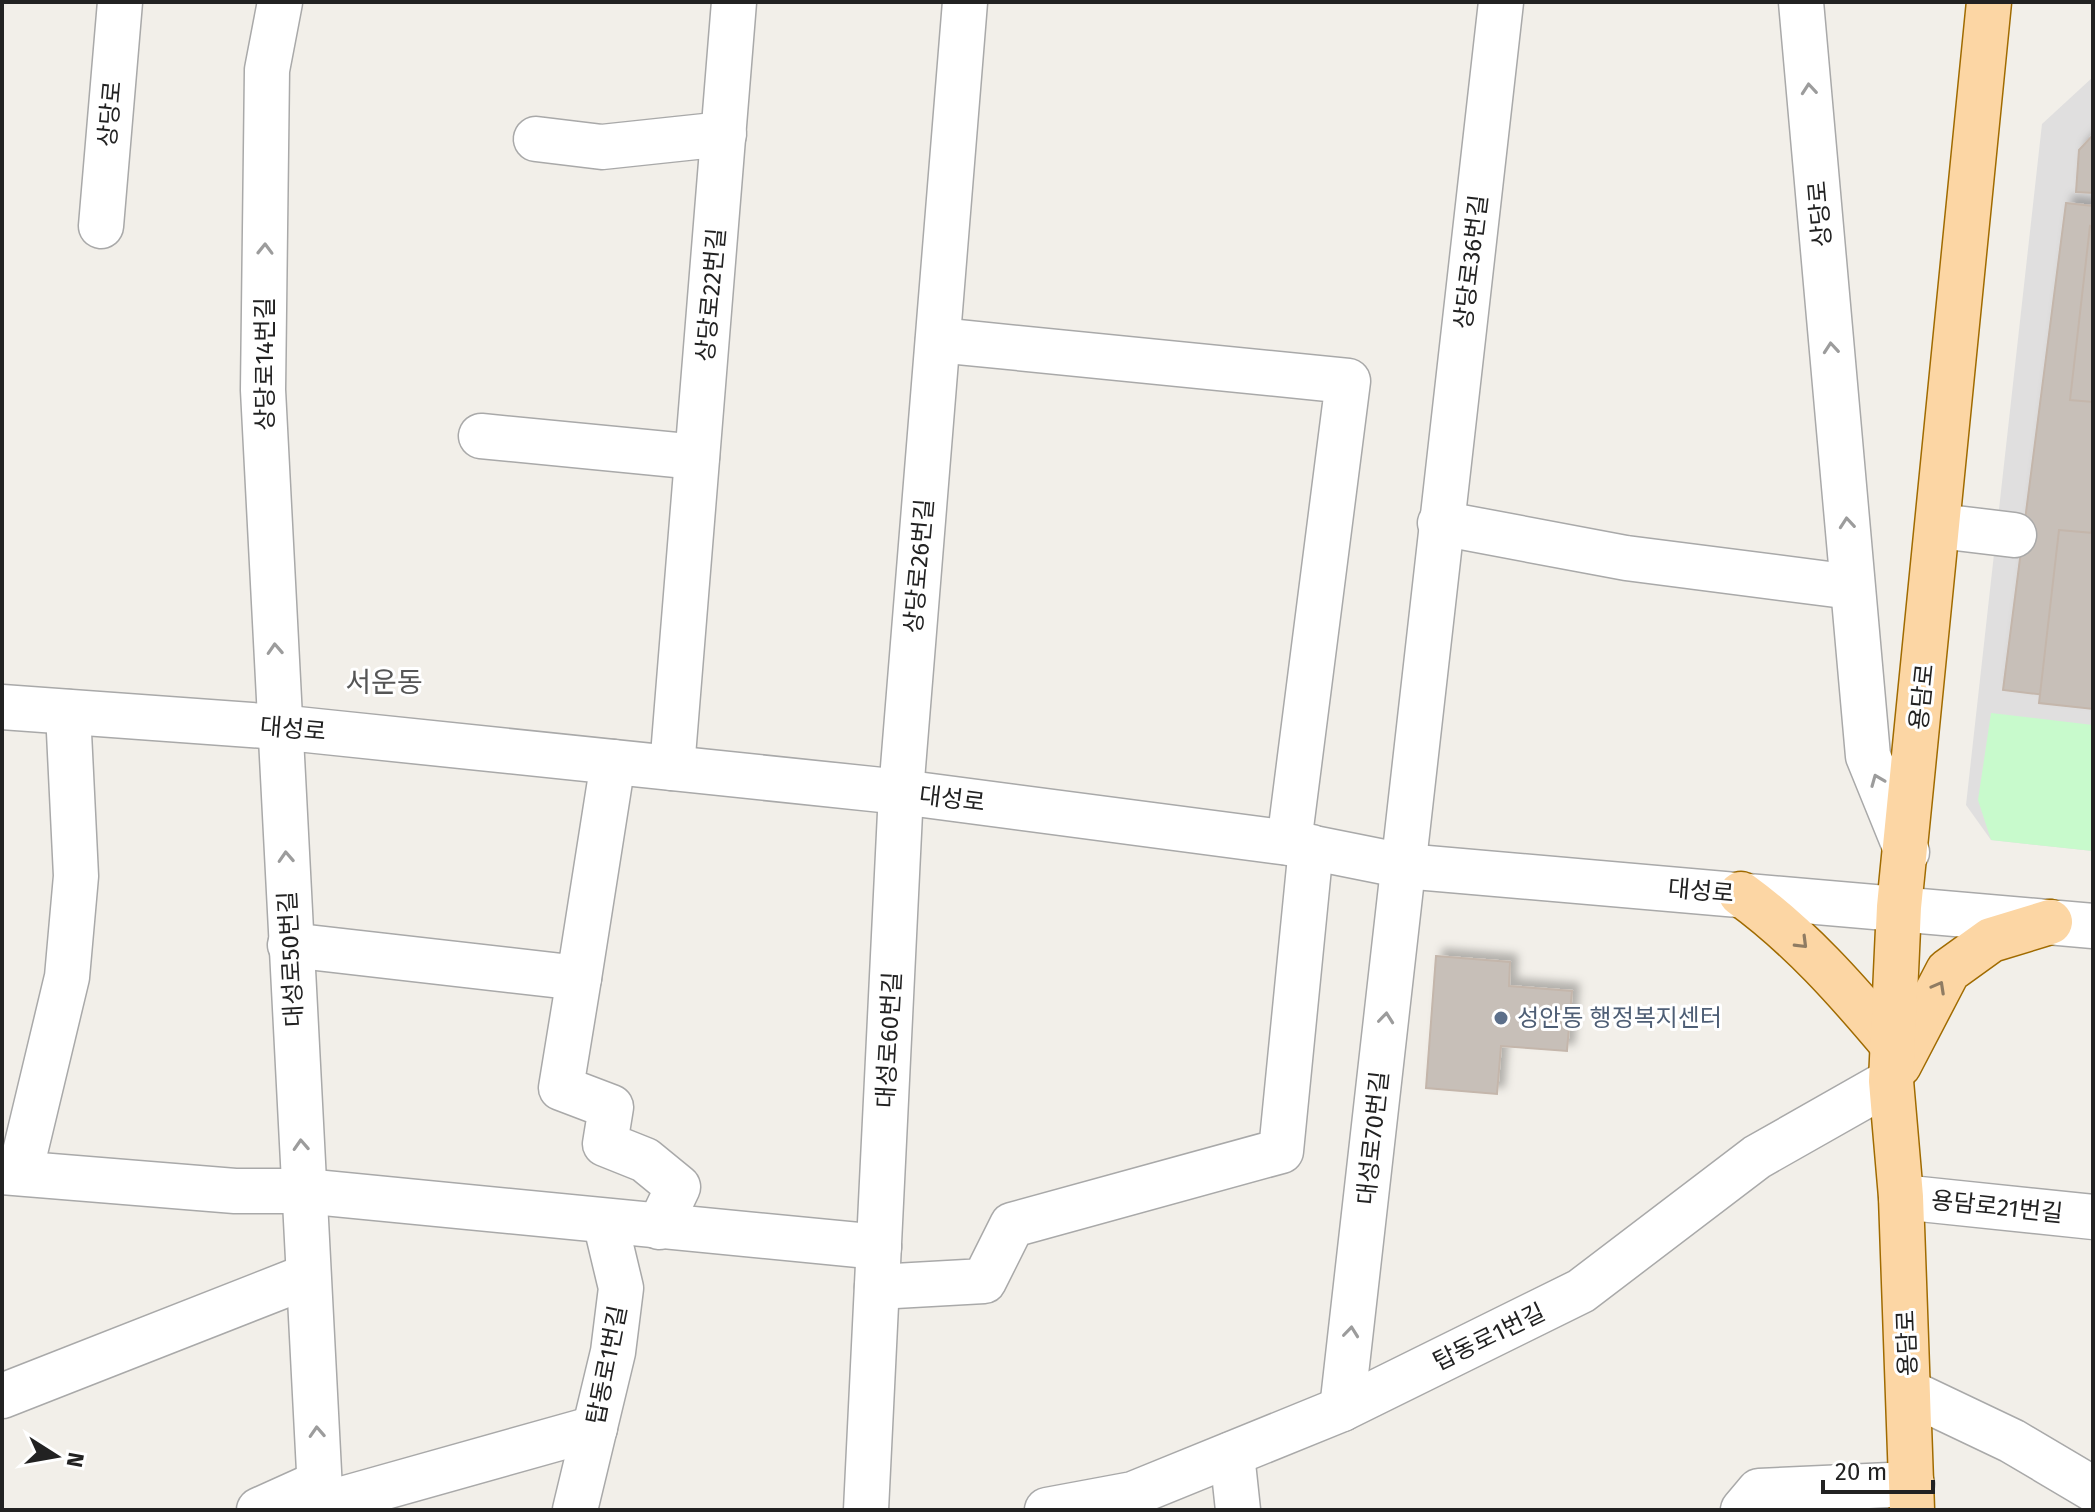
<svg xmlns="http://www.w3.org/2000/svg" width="2095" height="1512" viewBox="0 0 2095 1512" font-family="'Fira Sans','Noto Sans KR',sans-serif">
	<defs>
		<filter id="shadow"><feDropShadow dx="7" dy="-7" stdDeviation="4" flood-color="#0004"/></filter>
	</defs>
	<rect width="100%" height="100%" fill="#f2efe9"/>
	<path fill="#e0dfdf" d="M2093,77V851L1991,840L1966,805L2042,124Z"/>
	<path fill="#c8facc" d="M1991,713L2093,725V851L1991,840L1978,800Z"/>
	<g fill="#c7bfb8" stroke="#c4b6ab" stroke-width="2" filter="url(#shadow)">
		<path d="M2093,135V193L2076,192L2079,150Z"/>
		<path d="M2066,203L2093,206V519L2070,698L2003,690Z"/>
		<path d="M2090,226L2093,227V402L2070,400Z"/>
		<path d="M2059,530L2093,533V709L2039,703Z"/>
		<path d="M1436,956L1510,962L1509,986L1572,991L1567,1051L1501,1046L1497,1094L1426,1088Z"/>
	</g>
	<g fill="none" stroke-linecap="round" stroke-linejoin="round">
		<defs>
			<g id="minor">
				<path d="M280,2L267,70L263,390L321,1510"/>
				<path d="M1801,2L1868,756L1907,852"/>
				<path d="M536,139L602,147L724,134"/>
				<path d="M101,226L120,2"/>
				<path d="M938,340L1348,381L1289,843"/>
				<path d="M481,436L697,457"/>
				<path d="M1440,523L1626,558L1852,587"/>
				<path d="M1939,526L2014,535"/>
				<path d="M2,707L278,727L901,792L1289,843L1404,866L2093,926"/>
				<path d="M672,768L734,2"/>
				<path d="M290,945L579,978L613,762"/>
				<path d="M579,978L561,1088L611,1107L605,1144L645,1160L678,1187L659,1227"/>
				<path d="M2,1172L235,1191H304L879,1247"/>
				<path d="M20,1173L67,977L76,876L68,712"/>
				<path d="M1901,1197L2093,1217"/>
				<path d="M877,1287L984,1281L1012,1225L1281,1151L1311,847"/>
				<path d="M1909,1392L2012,1441L2093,1489"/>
				<path d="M2,1396L308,1276"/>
				<path d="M1342,1409L1501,2"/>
				<path d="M1232,1454L1238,1510"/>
				<path d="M321,1505L595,1428"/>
				<path d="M259,1510L319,1483"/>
				<path d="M575,1510L613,1352L621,1288L605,1221"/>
				<path d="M866,1510L901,792L965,2"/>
				<path d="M1047,1510L1133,1494L1342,1409L1581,1291L1757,1157L1891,1081"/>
				<path d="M1743,1510L1759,1491L1912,1484"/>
			</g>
			<g id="major">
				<path d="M1741,894C1800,937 1846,989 1893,1045"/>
				<path d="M1899,1065L1948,971L1991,940L2050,922"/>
				<path d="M1912,1510L1901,1197L1891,1081L1899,907L1989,2"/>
			</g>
		</defs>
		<use href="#minor" stroke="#a9a9a9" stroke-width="47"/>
		<use href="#major" stroke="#a06b00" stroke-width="47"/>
		<use href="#minor" stroke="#fff" stroke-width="44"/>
		<use href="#major" stroke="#fcd6a4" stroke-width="44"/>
	</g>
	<defs><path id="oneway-chevron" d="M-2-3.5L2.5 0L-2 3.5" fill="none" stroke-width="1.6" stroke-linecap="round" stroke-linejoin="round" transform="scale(2)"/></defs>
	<g stroke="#9c9c9c">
		<use href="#oneway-chevron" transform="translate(1809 89) rotate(-95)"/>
		<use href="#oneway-chevron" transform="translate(265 249) rotate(-89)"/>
		<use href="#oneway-chevron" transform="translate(1831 348) rotate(-95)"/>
		<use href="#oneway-chevron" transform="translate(1847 523) rotate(-95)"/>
		<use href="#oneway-chevron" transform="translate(275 649) rotate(-93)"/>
		<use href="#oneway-chevron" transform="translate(1877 780) rotate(-112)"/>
		<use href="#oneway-chevron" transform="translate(286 857) rotate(-93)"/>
		<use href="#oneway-chevron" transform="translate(1386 1018) rotate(-84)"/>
		<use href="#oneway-chevron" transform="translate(301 1145) rotate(-93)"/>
		<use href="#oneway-chevron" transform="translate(1351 1332) rotate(-84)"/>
		<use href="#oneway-chevron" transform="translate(317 1432) rotate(-93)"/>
	</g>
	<g stroke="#8f7c63">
		<use href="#oneway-chevron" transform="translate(1802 943) rotate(45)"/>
		<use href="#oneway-chevron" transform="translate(1939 987) rotate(-61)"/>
	</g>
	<circle fill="#5c6f8a" stroke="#fff" stroke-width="3" cx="1501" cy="1018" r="8"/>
	<g text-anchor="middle" stroke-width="6" stroke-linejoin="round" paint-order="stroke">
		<g font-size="24" fill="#222" stroke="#fff">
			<text transform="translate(110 114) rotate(-85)" y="8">상당로</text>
			<text transform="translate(1820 214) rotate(-95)" y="8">상당로</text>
			<text transform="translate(1471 262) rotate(-83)" y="8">상당로36번길</text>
			<text transform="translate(711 295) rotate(-85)" y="8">상당로22번길</text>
			<text transform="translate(265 364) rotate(-90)" y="8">상당로14번길</text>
			<text transform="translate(919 566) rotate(-85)" y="8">상당로26번길</text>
			<text transform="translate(1922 697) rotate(-84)" y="8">용담로</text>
			<text transform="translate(293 729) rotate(5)" y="8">대성로</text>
			<text transform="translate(952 799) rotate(7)" y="8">대성로</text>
			<text transform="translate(1701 891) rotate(5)" y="8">대성로</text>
			<text transform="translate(291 959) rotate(-93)" y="8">대성로50번길</text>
			<text transform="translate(889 1040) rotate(-87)" y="8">대성로60번길</text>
			<text transform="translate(1373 1138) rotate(-84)" y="8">대성로70번길</text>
			<text transform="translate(1997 1207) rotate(6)" y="8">용담로21번길</text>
			<text transform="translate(1489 1337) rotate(-26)" y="8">탑동로1번길</text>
			<text transform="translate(1907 1343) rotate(-92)" y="8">용담로</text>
			<text transform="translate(607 1365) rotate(-79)" y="8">탑동로1번길</text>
		</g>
		<g font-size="24" fill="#4e5e75" stroke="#fff" text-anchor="start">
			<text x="1517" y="1026">성안동 행정복지센터</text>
		</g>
		<g font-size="28" fill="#555" stroke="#fff">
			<text x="384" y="692">서운동</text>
		</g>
	</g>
	<rect width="2095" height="1512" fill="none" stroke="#222222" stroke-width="8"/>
	<g transform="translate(56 1456) rotate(101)" stroke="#ffffff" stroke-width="6" paint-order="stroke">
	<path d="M0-6L14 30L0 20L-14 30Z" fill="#222222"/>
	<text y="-12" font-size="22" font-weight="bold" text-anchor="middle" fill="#222222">N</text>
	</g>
	<path d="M1823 1480v12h110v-12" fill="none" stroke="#222222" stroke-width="4"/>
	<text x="1835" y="1480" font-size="24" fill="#222222" stroke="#ffffff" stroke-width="6" paint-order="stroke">20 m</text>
</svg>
